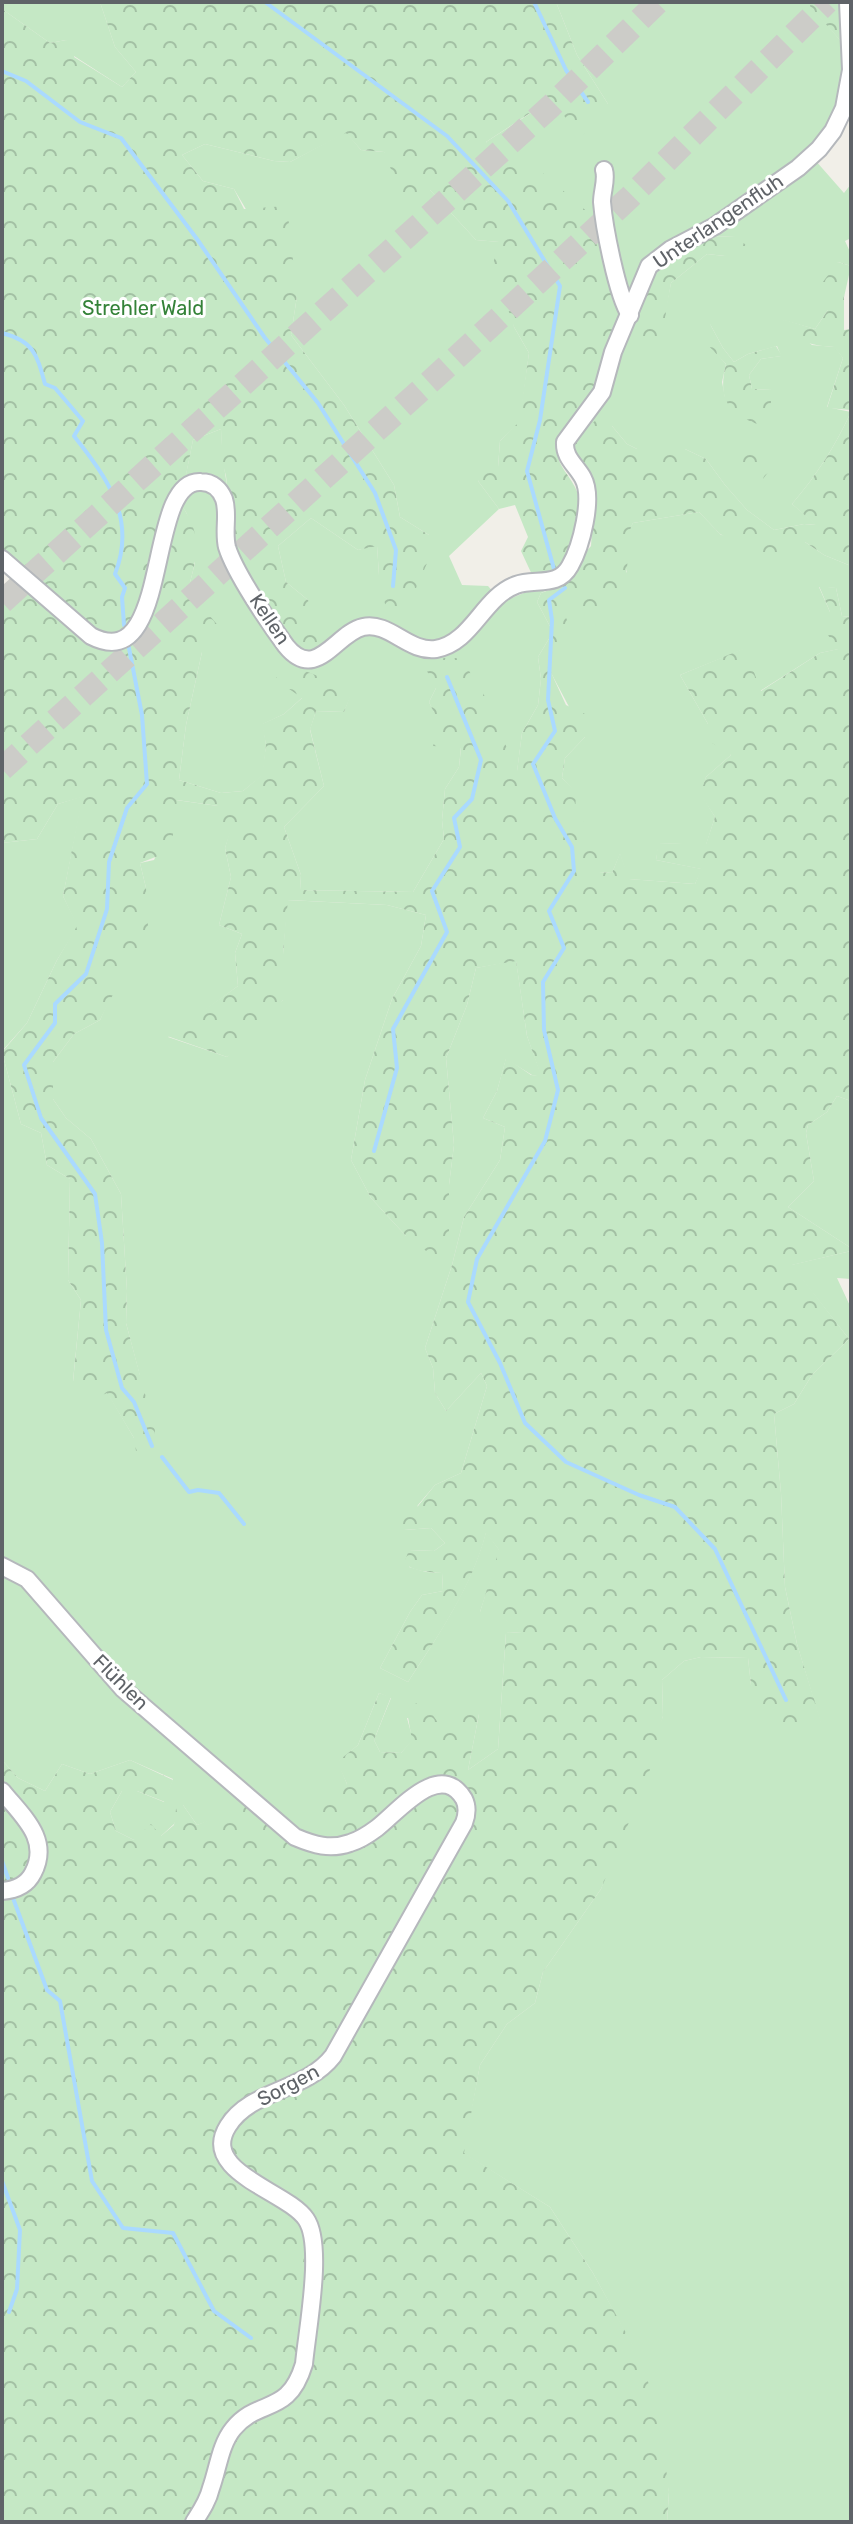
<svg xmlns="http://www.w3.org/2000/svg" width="853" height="2524" viewBox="0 0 853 2524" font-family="Rubik,sans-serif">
	<defs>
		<pattern id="forest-crowns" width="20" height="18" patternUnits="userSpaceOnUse" patternTransform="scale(2)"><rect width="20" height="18" fill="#c5e8c5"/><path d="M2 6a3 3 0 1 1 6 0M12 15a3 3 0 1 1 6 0" fill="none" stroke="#a3c0a4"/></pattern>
	</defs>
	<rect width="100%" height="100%" fill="#f1efe8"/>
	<g fill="#c5e8c5" fill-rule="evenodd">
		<path d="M2,2H100L115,47L136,72L122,87L74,56L66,40L50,43L2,9Z"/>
		<path d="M556,2H811V6L845,46L846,61L836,111L803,155L630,295L486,142L551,100L608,104L577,55Z"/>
		<path d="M346,132L361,150L384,152L430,190L476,240L500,242L514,327L529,353L520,422L500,441L498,467L478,481L499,509L449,556L462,585L488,586L502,602L536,588L547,590L541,593L537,602L553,632L538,657L541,679L538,705L522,733L517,772L436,688L429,702L441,726L461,747L459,767L445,789L442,820L444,839L413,892L300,890L301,875L284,827L324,786L310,729L316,711L344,712L352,690L303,697L284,714L263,724L266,745L263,775L243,791L221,793L179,780L186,725L202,652L188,590L195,563L187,514L175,494L185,479L193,440L221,429C223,482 236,537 256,587C264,608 284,631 299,648L319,649L308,600L286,582L278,546L311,518L358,550L377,545L379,575L429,535L400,517L394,485L344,405L291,335L297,296L234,189L203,181L182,155L205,144L274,161L290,162Z"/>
		<path d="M815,160L844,193L851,184V238L845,241L851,254V266L838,262L828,310L815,329L783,320L812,345L835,347L843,358L827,407L851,412C835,446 817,475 792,504L817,525L804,524L774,530L747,510L725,485L706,459L685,449H637L627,444L612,426L578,434L627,331L666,308L671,283L707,254L725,256L735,236L710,237L763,198L770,199L780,185ZM710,324L723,348L734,362L748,354L777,346L781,356L761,359L749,375L752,389L772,390L725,397L722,382L726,364L718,355Z"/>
		<path d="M699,512L721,535L805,542L824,555L851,566V617L842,616L836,588L819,587L830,612L839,649L820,653L760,691L744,649L680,675L708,724L731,755L706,777L701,794L715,817L706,845L659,843L656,860L702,869L695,884L628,879L620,854L612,873L598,872L574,816L575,792L562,778L565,758L585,737L549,669L562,608L627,572L625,537L633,523Z"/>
		<path d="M83,796L63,896L78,926L57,960L27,1023L2,1051V843L37,839L58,804Z"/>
		<path d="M176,800L218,806L232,827L225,848L231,877L219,925L242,934L235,953L238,986L168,1037L227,1057L283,1000V954L287,900L387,905L426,915L421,946L392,999L365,1080L351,1160L371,1198L406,1236L449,1185L454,1145L446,1058L467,1005L476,968L516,960L527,1036L542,1077L532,1075L506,1059L497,1091L483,1118L505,1127L500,1160L464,1217L452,1265L425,1348L433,1368L435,1393L446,1411L481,1373L487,1386L461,1473L435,1485L418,1505L404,1530L431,1528L445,1543L434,1551L409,1550V1567L426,1572L442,1573L443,1591L422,1595L410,1612L380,1668L408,1682C438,1636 472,1586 486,1532L500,1551L480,1612H495L523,1632L506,1633L498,1749L468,1770L479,1714L437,1722L407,1718L413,1740L401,1753L380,1752L374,1740L391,1698L379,1693L358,1745L338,1762L347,1784L329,1839L209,1821L197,1825L183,1805L174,1824L161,1836L134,1840L116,1831L110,1812L122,1791H137L164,1802L173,1779L130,1760L90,1774L62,1764L45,1791L18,1778L2,1760V1052L21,1124L41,1133L47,1165L70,1179L68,1280L81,1300L73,1381L107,1392L134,1438L140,1376L126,1323L127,1291L121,1194L91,1139L66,1118L53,1099V1062L74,1034L100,1020L116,985L146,888L140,863L154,860L174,819Z"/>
		<path d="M837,1096L851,1101V1248L788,1207L814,1181L806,1133L808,1125L827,1112Z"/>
		<path d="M851,1251V1279L837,1278L851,1308V2522H667L669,2492L641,2362L593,2273L550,2207L463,2153L480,2065L507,2024L535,2003L543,1972L601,1889L663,1716L662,1680L684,1661L701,1657L748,1658L751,1685L821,1724L797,1644L785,1587L781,1493L774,1414L794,1404L812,1375L849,1339L791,1265Z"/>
	</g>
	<g fill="url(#forest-crowns)">
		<path d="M100,2H556L577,55L608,104L582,136L550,100L486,142L544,174L599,222L623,321L602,385L558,445C555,464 567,471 575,487C581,499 583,514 586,527L564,569L534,579L521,551L528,537L515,505L499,509L478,481L487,466L498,467L500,441L519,422L529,353L514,327L493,264L499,242L476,240L430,190L403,199L384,152L361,150L346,133L290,162L274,161L205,144L182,155L203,181L234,189L244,209L287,206L297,296L291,335L344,405L394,485L400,517L429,535L432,552L405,613L385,604L379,575L377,546L358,550L311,518L278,546L286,582L308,600L330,644L311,650L299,648L257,590L233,542L226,476L222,461L221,429L193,440L185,480L175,494C201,535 201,543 188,590L226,635L202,652L186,725L179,780L221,793L243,791L262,775L266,745L262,724L284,714L302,698L275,679L290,665L353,690L344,712L316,711L310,730L324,786L284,827L301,875L300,890L413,892L444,839L442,820L445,789L459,767L461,748L433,746L440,726L429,702L436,688L420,658H461L484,695L517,771L522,733L538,705L541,679L538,657L553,632L537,602L541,593L555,588L591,546L593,515L568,452L578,434L595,421L612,426L627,444L637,449H685L706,459L725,485L747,510L774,530L804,524L816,525L792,504C817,475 835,446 851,412V566L824,555L805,542L775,562L720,534L699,512L633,523C621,546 633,562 623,582C618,591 608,599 600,607L562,608L574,637L554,650L549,668L566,705L585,714V737L565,758L562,778L576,792L575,816L593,829L600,861L599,872L612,873L620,853L629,879L695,884L701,869L656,860L658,843L706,844L715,817L700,794L706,777L731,755L706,739L708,724L680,675L745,648L761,691L820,653L838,649L820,624L830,612L819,586L836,588L842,616L851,617V1101L837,1096L827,1112L808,1125L806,1133L814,1181L788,1207L851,1248V1251L792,1265L849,1339L812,1375L794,1404L774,1414L781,1493L785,1587L797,1644L822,1725L786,1724L762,1717L751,1685L748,1658L701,1657L684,1661L662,1680L663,1716L648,1777L601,1889L543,1972L535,2003L507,2024L480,2065L464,2153L550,2207L593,2273L642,2362L660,2421L669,2492L667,2522H2V1760L18,1778L45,1791L62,1764L90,1774L130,1760L173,1780L165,1802L137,1791H122L110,1812L116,1831L134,1840L151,1824L161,1836L174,1825L177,1801L183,1805L197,1825L248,1804L279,1832L329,1839L317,1820L319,1800L347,1784L337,1762L358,1745L379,1693L391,1697L374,1740L380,1752L401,1753L412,1740L406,1706L423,1702L437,1721L453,1704L479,1714L468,1770L498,1749L506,1633L522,1632L495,1613L480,1612L499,1550L486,1533C472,1587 438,1636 408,1682L380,1668L410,1612L422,1595L443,1591L442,1573C429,1572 414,1572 404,1563L409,1550L434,1551L445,1543L431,1528L404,1530L388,1519L418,1506L435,1485L461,1473L487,1386L481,1373L446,1411L435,1393L433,1368L425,1348L452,1265L464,1217L500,1160L505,1127L483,1118L497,1091L506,1058L531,1075L541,1076L527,1036L516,961L476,968L467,1005L446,1058L454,1145L449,1185V1235L437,1259L406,1236L371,1198L351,1160L365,1080L392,999L421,946L426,915L387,905L288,900L283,954V1000L258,1034L227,1057L167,1036L238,986L235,953L242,934L219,925L231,877L225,848L231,827L217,829L218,806L177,800L171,851L140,863L146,888L148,926L100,1020L74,1034L53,1062V1099L66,1118L91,1139L121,1194L127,1291L126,1323L155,1431L153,1450L136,1451L134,1438L107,1393L98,1397L73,1382L81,1300L68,1280L70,1179L47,1165L41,1133L21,1124L2,1052L27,1023L57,960L77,926L63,896L82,797L58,804L37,839L2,843L4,621L2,596L19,575L2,563V9L50,43L66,40L77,46L74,57L122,87L136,72L115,47Z"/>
		<path d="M811,2H844L845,46L810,6Z"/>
		<path d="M735,236L746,245L740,254L725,256L707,254L671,283L662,336L656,344L646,345L627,331L653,268L710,237Z"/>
		<path d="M838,262L851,266L844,297V330L851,329V410L827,408L843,358L834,347C807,345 797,342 782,319L815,329L828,310L816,291Z"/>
		<path d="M701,322L710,324L723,348L734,362L748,354L776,346L782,356L761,359L749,375L752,389L772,390L770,413L757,424C726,412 718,397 726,364L706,343Z"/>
		<path d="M756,451L768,455L772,467L754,491L746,488L739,466L744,455Z"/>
	</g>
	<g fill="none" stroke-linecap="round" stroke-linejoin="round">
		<g stroke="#aadaff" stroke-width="4">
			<path d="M265,2L447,136L508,201L560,286L540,420L527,471L554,569"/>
			<path d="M534,2L566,70L588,102"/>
			<path d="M2,71L26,81L80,122L121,138L197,239L265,338L318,403L375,493L396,550L393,586"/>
			<path d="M2,333C34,341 37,355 45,384L55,388L83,421L74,436C107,478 137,518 115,574L125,588L122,597L124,625"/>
			<path d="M565,588L549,600L552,620L548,700L555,731L533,764L555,818L572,847L574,871L549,911L564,948L543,982L544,1030L558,1090L545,1141L477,1259L468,1302L500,1363L525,1423L566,1462L639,1495L675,1507L715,1549L786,1700"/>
			<path d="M128,643L142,715L147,784L127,808L109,862L107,909L86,974L55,1004V1023L24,1065L41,1118L95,1194L102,1243L106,1330L122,1388L134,1402L152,1446"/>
			<path d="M374,1151L397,1068L393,1029L447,932L432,891L460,847L454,818L472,799L481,760L447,677"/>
			<path d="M162,1457L189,1492L198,1490L219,1493L244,1524"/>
			<path d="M2,1861L8,1878"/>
			<path d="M13,1898L47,1990L60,2001L92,2181L123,2228L173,2233L214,2311L251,2338"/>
			<path d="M2,2181L20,2230L17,2289L9,2312"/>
		</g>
		<g stroke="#ccccc8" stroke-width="24" stroke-dasharray="24 12" stroke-linecap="butt">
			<path d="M2,602L551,106L658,2"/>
			<path d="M2,769L443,370L630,197L827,2"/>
		</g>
		<defs>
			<g id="minor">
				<path d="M604,170C607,180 602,191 602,202C604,226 617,295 630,315"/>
				<path d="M2,559L91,636C173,678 144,478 201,482C212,482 220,489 224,499C229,514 223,531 227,547C235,573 269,623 286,646C316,683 336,633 363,627C389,621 409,653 436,649C472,643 483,597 516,585C535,578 558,588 570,566C581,547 594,498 583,478C576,465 564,458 565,442L602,392L613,352L649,266L671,249L715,226L798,168L819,149L833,131L844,108L851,70L848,2"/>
				<path d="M2,1566L27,1579L123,1689L295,1837C314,1845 330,1850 350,1843C360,1840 369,1834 377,1828C398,1812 440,1759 464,1799C468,1807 467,1815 464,1823L333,2056C305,2092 251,2089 228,2126C199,2172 287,2191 306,2219C324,2245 307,2330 304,2364C288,2417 259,2397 233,2429C220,2445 218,2469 211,2488C208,2501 201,2511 194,2522"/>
				<path d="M2,1791C22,1816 51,1839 33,1873C27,1885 15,1890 2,1891"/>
			</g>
		</defs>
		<use href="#minor" stroke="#b5b8bc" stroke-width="20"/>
		<use href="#minor" stroke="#fff" stroke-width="16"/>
	</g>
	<g text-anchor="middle" stroke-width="6" stroke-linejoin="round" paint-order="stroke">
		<g font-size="20" fill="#5f6368" stroke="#fff">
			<text transform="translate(718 221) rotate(-34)" y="7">Unterlangenfluh</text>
			<text transform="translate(270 619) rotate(56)" y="7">Kellen</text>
			<text transform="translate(121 1682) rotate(45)" y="7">Flühlen</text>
			<text transform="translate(288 2085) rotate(-28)" y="7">Sorgen</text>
		</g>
		<g font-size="20" fill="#348238" stroke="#fff">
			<text x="143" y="315">Strehler Wald</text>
		</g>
	</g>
	<rect width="853" height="2524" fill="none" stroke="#5f6368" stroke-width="8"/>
</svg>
